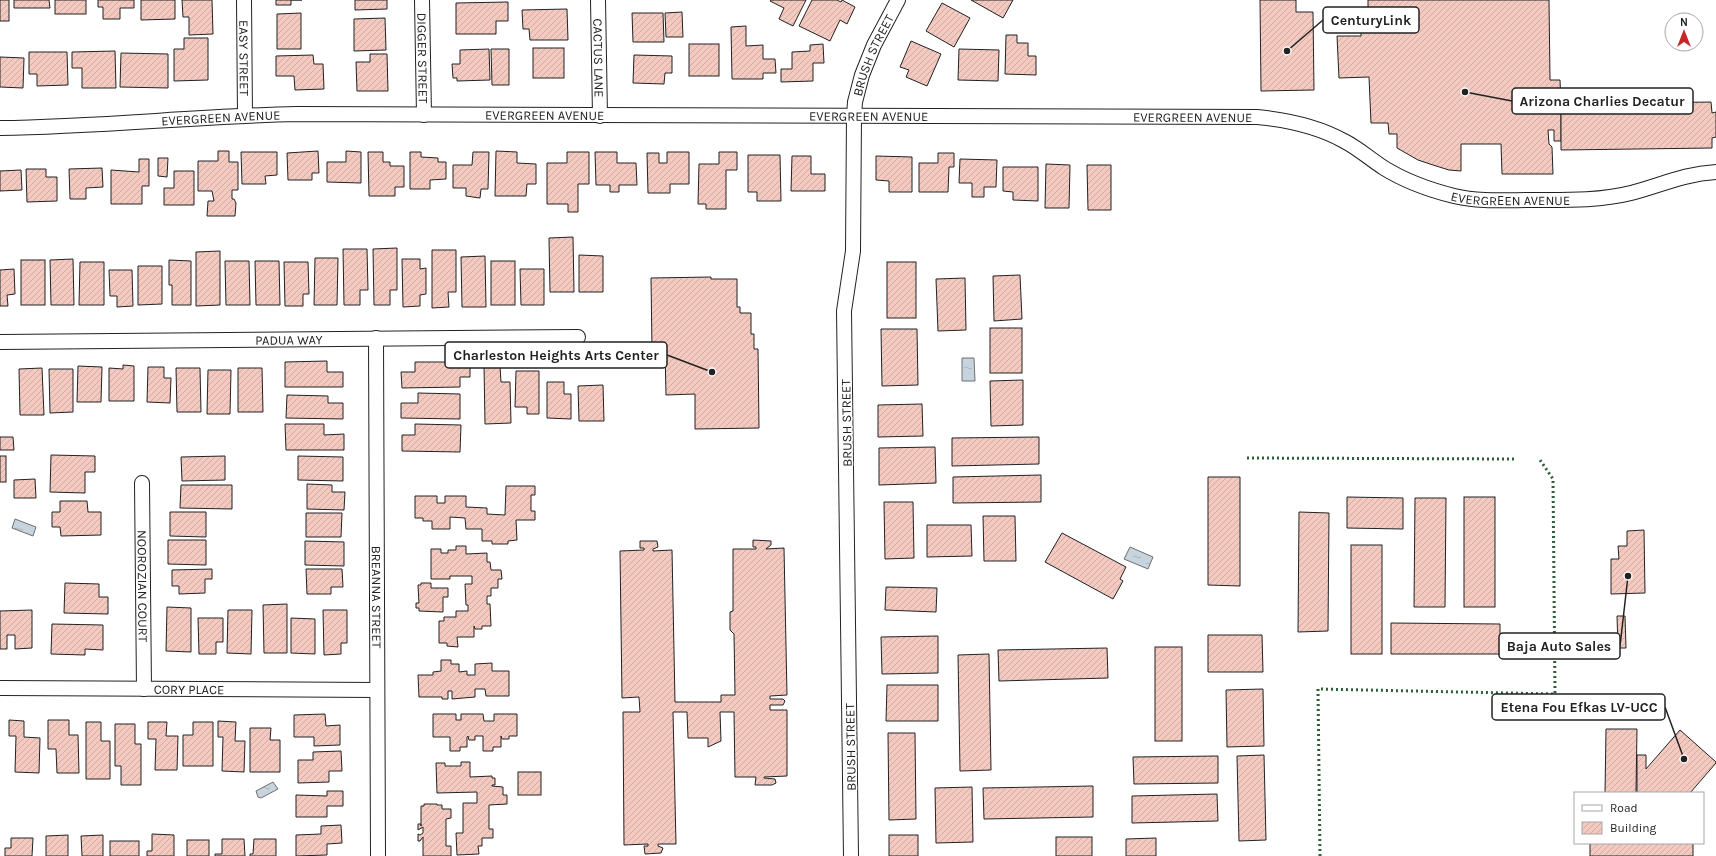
<svg xmlns="http://www.w3.org/2000/svg" width="1716" height="856" viewBox="0 0 1716 856" font-family="Karla,sans-serif">
	<defs>
		<pattern id="water-ripples" width="26" height="14" patternUnits="userSpaceOnUse"><rect width="26" height="14" fill="#c7d3dd"/><path d="M2 4q2-2 4 0t4 0M15 11q2-2 4 0t4 0" fill="none" stroke="#abb5bd"/></pattern>
		<pattern id="building-hatch" width="6" height="6" patternUnits="userSpaceOnUse"><rect width="6" height="6" fill="#f3c9c0"/><path d="M-1 1l2-2M0 6l6-6M5 7l2-2" fill="none" stroke="#d0aca5"/></pattern>
	</defs>
	<rect width="100%" height="100%" fill="#fff"/>
	<g fill="url(#water-ripples)" stroke="#6f6f6f">
		<path d="M962,358H974L975,381H962Z"/>
		<path d="M15,519L36,527L33,536L12,528Z"/>
		<path d="M1130,547L1153,557L1148,569L1124,559Z"/>
		<path d="M273,782L278,789L261,798L258,797L256,791Z"/>
	</g>
	<g fill="url(#building-hatch)" stroke="#222">
		<rect x="0" y="0" width="9" height="21"/>
		<path d="M14,0H49L50,8H14Z"/>
		<rect x="55" y="0" width="31" height="14"/>
		<path d="M98,0H134V8H120V19H103V7H98Z"/>
		<path d="M141,0H175V19L141,20Z"/>
		<path d="M182,0H212L213,34L189,35V17H183Z"/>
		<path d="M276,0H302H291V5H276Z"/>
		<path d="M355,0H387V9L355,10Z"/>
		<path d="M771,0H806L793,26L779,19L784,8L770,1Z"/>
		<path d="M812,0H837L841,2L842,0L855,7L847,24L840,20L830,41L799,26Z"/>
		<path d="M971,0H1013L1003,18Z"/>
		<path d="M1260,0H1296V12H1313L1314,90L1261,91Z"/>
		<path d="M1368,0H1549L1550,80H1560L1561,104V141H1554V130H1548L1549,144L1552,147L1553,174H1502L1501,144H1461V171L1449,170L1433,165L1418,160L1397,148V134H1389L1388,123H1371L1369,77L1339,78L1337,36H1361V13L1368,12Z"/>
		<path d="M508,2V21H496V34H456V3Z"/>
		<path d="M942,3L970,18L954,47L926,31Z"/>
		<path d="M567,9L568,40H530L529,29H523L522,10Z"/>
		<path d="M682,12L683,37H666L665,13Z"/>
		<path d="M301,13V49H277V14Z"/>
		<path d="M632,13H663L664,42H633Z"/>
		<path d="M385,18L386,50L354,51V19Z"/>
		<path d="M746,26V46L763,45V59H775L776,73H763V79H732L731,27Z"/>
		<path d="M1006,35H1017V43H1028V56H1036V75L1005,74Z"/>
		<path d="M184,38H208V80L174,81V49H184Z"/>
		<path d="M911,41L941,54L927,86L906,77L909,70L900,67Z"/>
		<rect x="689" y="44" width="30" height="32"/>
		<path d="M823,44L824,63H813V81L781,82V69H792V52L810,51V45Z"/>
		<rect x="533" y="48" width="31" height="30"/>
		<path d="M489,49L490,80L457,81V78H453L452,64H460V50Z"/>
		<path d="M491,49H509V85H492Z"/>
		<path d="M959,49L999,50L998,81L958,80Z"/>
		<path d="M115,51L116,88H82V68H72V52Z"/>
		<path d="M29,52H67L68,85L37,86V74H29Z"/>
		<path d="M121,53L168,54V88L120,87Z"/>
		<path d="M370,54H387L388,91H357L356,62H370Z"/>
		<path d="M313,55L314,64H323L324,89L295,90L294,76H276V56Z"/>
		<path d="M634,55L672,56V73H665L664,84L633,83Z"/>
		<path d="M0,57L24,58L23,88L0,87Z"/>
		<path d="M1711,102L1712,113L1716,112V137L1712,138V148L1561,150V104Z"/>
		<path d="M218,151H229V162H238V190H232V199H234L236,203L235,216H207L208,201H214L212,191H198V161H218Z"/>
		<path d="M318,151L319,173H312V180H288L287,153Z"/>
		<path d="M346,151L361,152V183L327,182V162H346Z"/>
		<path d="M496,151L517,152V163L536,164V184H527L526,196H495Z"/>
		<path d="M241,152H277V175L265,176L266,184H242Z"/>
		<path d="M368,152H383V162H390V166H404V187H395V196H369Z"/>
		<path d="M410,152H421V157L438,158V162H446V179L430,180V189H410Z"/>
		<path d="M473,152H489L488,189H481L480,198L466,196V188H453V165H472Z"/>
		<path d="M567,152H589V184H578V212H568V204H547V163H567Z"/>
		<path d="M595,152H617V163H636L637,185H619V192H610V185H596Z"/>
		<path d="M667,152H689V184H670V193H648L647,153H659V163H667Z"/>
		<path d="M719,152H737V170H726V209H706V204H698L699,164H719Z"/>
		<path d="M938,153H954V167H949L948,192H919V163H938Z"/>
		<path d="M748,155H780L781,201H757V192H748Z"/>
		<path d="M792,156H811V174H825V191H791Z"/>
		<path d="M876,156L912,157V192H889V181L876,180Z"/>
		<path d="M158,158H168L167,177L158,176Z"/>
		<path d="M139,159H149V186H142V204H111V170L139,172Z"/>
		<path d="M960,159L997,160L996,187H984V197H972V183H959Z"/>
		<path d="M1046,164L1070,165L1069,208H1045Z"/>
		<path d="M1087,165H1111V210H1088Z"/>
		<path d="M1003,167H1038V201L1013,200V192L1003,191Z"/>
		<path d="M102,168L103,187L86,188V199H70L69,169Z"/>
		<path d="M26,169H46V177H57V201L27,202Z"/>
		<path d="M21,170L22,190L0,191V171Z"/>
		<path d="M174,171H194V205H164V188H174Z"/>
		<path d="M573,237L574,292H550L549,238Z"/>
		<path d="M397,248V290H390V305H374L373,249Z"/>
		<path d="M343,249H367L368,290H360V305H344Z"/>
		<path d="M432,250H456V292H448L449,307L432,308Z"/>
		<path d="M220,251V305L196,306V252Z"/>
		<path d="M579,255L603,256V292H579Z"/>
		<path d="M485,256L486,307H462L461,257Z"/>
		<path d="M315,258H338L337,305H314Z"/>
		<path d="M73,259L74,305H51L50,260Z"/>
		<path d="M402,259H420V269L426,268V294L420,295V306L403,307Z"/>
		<rect x="21" y="260" width="24" height="45"/>
		<path d="M169,260L191,261V305H172V285H169Z"/>
		<path d="M225,261H249L250,305H226Z"/>
		<path d="M255,261H279L280,305H256Z"/>
		<rect x="491" y="261" width="24" height="44"/>
		<path d="M80,262H104V305H79Z"/>
		<path d="M284,262H308L309,294H303V306H285Z"/>
		<rect x="887" y="262" width="29" height="56"/>
		<path d="M138,266H162V304L138,305Z"/>
		<path d="M14,269L15,294L7,295L8,306H0V270Z"/>
		<path d="M520,269H544V305H521Z"/>
		<path d="M109,270H132L133,306L117,307V296H110Z"/>
		<path d="M1020,275L1022,319L994,321L993,276Z"/>
		<path d="M711,277V279H737V307H740V313H751V334H754V349H758L759,428L695,429V394L666,395L665,350H652L651,278Z"/>
		<path d="M965,278L966,330L938,331L936,279Z"/>
		<rect x="990" y="328" width="32" height="45"/>
		<path d="M881,329H917L918,385L882,386Z"/>
		<path d="M327,361V372H343V387H285V362Z"/>
		<path d="M415,362H470V377H460V387L402,388L401,372H415Z"/>
		<path d="M123,365L134,366V401H109V368L123,369Z"/>
		<path d="M78,366L102,367L101,402H77Z"/>
		<path d="M484,366H500L501,382H510L511,423L485,424Z"/>
		<path d="M148,367H164V378H171L170,403L147,402Z"/>
		<path d="M42,368L44,415H20L19,369Z"/>
		<path d="M176,368H200L201,412H177Z"/>
		<path d="M238,368H262L263,412H238Z"/>
		<path d="M49,369H73V412L50,413Z"/>
		<path d="M208,370H231L230,414H207Z"/>
		<path d="M516,371H539V414H527V407H515Z"/>
		<path d="M1023,380V425L991,426L990,381Z"/>
		<path d="M547,382H564V394H571V419L547,418Z"/>
		<path d="M603,385L604,421H579L578,386Z"/>
		<path d="M418,393L460,394V419L401,418V403H418Z"/>
		<path d="M287,395L328,396V403H343V419L286,418Z"/>
		<path d="M922,404L923,436L878,437V405Z"/>
		<path d="M285,424H324V435L344,434V450H286Z"/>
		<path d="M415,424L461,425L460,452L402,451V435H415Z"/>
		<path d="M0,437H13L14,450H0Z"/>
		<path d="M1039,437V464L952,466V438Z"/>
		<path d="M935,447L936,483L879,485V448Z"/>
		<path d="M51,455L95,456V472H85V493L50,492Z"/>
		<rect x="0" y="456" width="6" height="26"/>
		<path d="M225,456V480L182,481L181,457Z"/>
		<path d="M298,456L343,457V481L298,480Z"/>
		<path d="M1041,475V502L953,503V477Z"/>
		<path d="M1208,477H1240V586L1208,585Z"/>
		<path d="M35,479L36,498H14V480Z"/>
		<path d="M307,484L332,485V492H345L344,510L307,509Z"/>
		<path d="M181,485H232V509L180,508Z"/>
		<path d="M506,486H535V495H531V511H535V520H516L517,540L508,541V544H492V541H482V529H466L465,518L450,517V529H432V521H423V518H415V496H437V503H445V496H466V507L487,508V514L505,515Z"/>
		<path d="M1347,497L1403,498V529L1347,528Z"/>
		<rect x="1464" y="497" width="31" height="110"/>
		<path d="M1415,498H1446L1445,607H1414Z"/>
		<path d="M60,501H87L88,512H101V535L61,536L60,527H52V512H60Z"/>
		<path d="M884,502H913L914,558L885,559Z"/>
		<path d="M170,512H206V537L170,536Z"/>
		<path d="M1299,512L1329,513L1328,631L1298,632Z"/>
		<path d="M306,513H342L341,537H306Z"/>
		<path d="M983,516H1015L1016,561H984Z"/>
		<path d="M927,525H971L972,556L927,557Z"/>
		<path d="M1644,530L1645,593L1611,594V559H1619L1618,546H1627V531Z"/>
		<path d="M1062,533L1126,567L1120,579L1123,581L1113,599L1045,562Z"/>
		<path d="M168,540H206V565L168,564Z"/>
		<path d="M753,540L771,541V545L766,549L784,548L787,695L770,696V699H783L785,701L783,705H770V710H787V776L764,777V778L775,779L776,783L772,785H755L756,777H735L734,712H720L721,741L708,747V738H688L687,712H673L676,844H658V846L663,848L661,853L645,854L644,846H648V844L624,845L623,712H640L639,697L622,698L620,551L644,550V548H640V541H657L658,547L653,549V551L672,550L675,702H721V695H735L734,634L730,630V612L733,611V549H756V547H753Z"/>
		<path d="M305,541L344,542V566L305,565Z"/>
		<rect x="1351" y="545" width="31" height="109"/>
		<path d="M456,546H466V554L487,553V562H490L491,570H501L502,579H498V588H491V596H487V604H490L491,626H482V629H475L474,626V637H457L458,647L447,646V643H439V621H444V617H456V611H468V605H466L465,584H472V576H450V579H431V549H441V553H448V550H456Z"/>
		<path d="M212,569V579H205V593L179,594V586H172V570Z"/>
		<path d="M306,569H342L343,587H331V594H307Z"/>
		<path d="M65,583L99,584V597H108V614L64,613Z"/>
		<path d="M421,583H431V588H448V597H443V612L419,611V608H416V603H419L418,585H421Z"/>
		<path d="M886,587L937,588L936,612L885,610Z"/>
		<path d="M287,604V653H264L263,605Z"/>
		<path d="M167,607L191,608V652L166,651Z"/>
		<path d="M32,610V648L15,649V635H7V649H0V611Z"/>
		<path d="M228,610H252L251,654L227,653Z"/>
		<path d="M323,610H347V643H341V654L324,655Z"/>
		<path d="M1617,616H1625L1626,648H1618Z"/>
		<path d="M198,618H223V642H216V654H199Z"/>
		<path d="M291,618L315,619V654L291,653Z"/>
		<path d="M1391,623L1500,624V654H1391Z"/>
		<path d="M52,624L103,625V650L85,649V655L51,654Z"/>
		<path d="M1208,635H1262L1263,672H1208Z"/>
		<path d="M938,636V673L882,674L881,637Z"/>
		<rect x="1155" y="647" width="27" height="94"/>
		<path d="M1107,648L1108,678L999,681L998,650Z"/>
		<path d="M989,654L991,770L960,771L958,655Z"/>
		<path d="M441,660H451V664H459V672L467,671V675H475V664L492,663V671H509V696H486L485,689H475V697L452,699V691H448V699H442V697H419L418,675H433V672L441,671Z"/>
		<path d="M887,685H938V721H886Z"/>
		<path d="M1263,689L1264,746L1227,747L1226,690Z"/>
		<path d="M325,714L326,726L340,725V745L314,746V737H294V715Z"/>
		<path d="M433,714H456V720H461V714H483L484,721H494V714H517V736H509V739H502L501,736V747H493V751H483V736H475V740H469L468,736L467,737V747H460V751H450V737H433Z"/>
		<path d="M9,720L24,721V737L40,738L39,773L15,772L16,736H9Z"/>
		<path d="M48,720H69V735H78L79,773H57L56,749H48Z"/>
		<path d="M218,721L236,722L235,741H245L244,772L222,771L223,737H218Z"/>
		<path d="M86,722H101V741H110V779H86Z"/>
		<path d="M148,722H167L166,736H178L177,770H155L156,739H148Z"/>
		<path d="M193,722H213V766H183V735H193Z"/>
		<path d="M115,724H135V744H141V785H121V766H115Z"/>
		<path d="M250,728H271L270,740H280V772H250Z"/>
		<path d="M1606,729H1637L1636,793H1605Z"/>
		<path d="M1680,730L1716,762V763L1690,793H1637V755H1646V769Z"/>
		<path d="M888,733H915L916,819L889,820Z"/>
		<path d="M341,751L342,771H329V782L298,783V760H313V752Z"/>
		<path d="M1264,755L1266,840L1239,841L1237,756Z"/>
		<path d="M1218,756V783L1134,784L1133,757Z"/>
		<path d="M461,762H470V777L492,776V778H495V785H492V786L503,787V795H507V804L489,805V829H493V838H482V846H478L479,854L457,855L456,833H463V803H477V792L437,793L436,763H445V766H461Z"/>
		<rect x="518" y="772" width="23" height="23"/>
		<path d="M1093,786V817L984,819L983,788Z"/>
		<path d="M972,787L973,842L936,843L935,788Z"/>
		<path d="M327,791H343V806H327V817H296V795L327,796Z"/>
		<path d="M1217,794L1218,821L1132,823V796Z"/>
		<path d="M424,804H437V805H442V809H451V818L446,819V846H451V856H423V837L420,841H418V834L420,835L423,833V827L418,830V824H421V826V806H424Z"/>
		<path d="M341,825L342,843L327,844V855L296,856V835L321,834V826Z"/>
		<path d="M152,834L174,835V856H147V851H152Z"/>
		<path d="M68,835V856H46V836Z"/>
		<path d="M103,835V856H82L81,836Z"/>
		<rect x="889" y="835" width="29" height="21"/>
		<rect x="1056" y="837" width="36" height="19"/>
		<path d="M11,838H33L32,856H5V848H11Z"/>
		<path d="M1156,838V856H1126V839Z"/>
		<path d="M222,839H244L245,856H215V854H222Z"/>
		<path d="M254,839H276V856H250V854H253Z"/>
		<rect x="187" y="840" width="22" height="16"/>
		<rect x="110" y="841" width="29" height="15"/>
		<rect x="1590" y="843" width="103" height="13"/>
	</g>
	<g fill="none" stroke-linecap="round" stroke-linejoin="round">
		<defs>
			<g id="minor">
				<path id="s1" d="M244,0L245,115"/>
				<path id="s2" d="M422,0L424,115"/>
				<path id="s3" d="M598,0L600,116"/>
				<path id="s4" d="M0,128C99,127 198,116 297,114L1257,117C1288,120 1317,126 1344,141C1358,148 1370,159 1384,168C1405,181 1430,190 1454,196C1479,202 1506,200 1532,200C1565,200 1599,201 1631,193C1662,185 1683,174 1716,172"/>
				<path id="s5" d="M376,338L378,856"/>
				<path id="s6" d="M0,342L578,337"/>
				<path id="s7" d="M142,483L144,689"/>
				<path id="s8" d="M0,688L377,690"/>
				<path id="s9" d="M851,856L844,311L853,251L854,116L855,102L862,75L874,45L898,0"/>
			</g>
		</defs>
		<use href="#minor" stroke="#222" stroke-width="16"/>
		<use href="#minor" stroke="#fff" stroke-width="14"/>
		<g stroke="#2f5e38" stroke-width="3" stroke-dasharray="2 3" stroke-linecap="butt">
			<path d="M1247,458L1514,459"/>
			<path d="M1320,856L1318,689L1555,694L1553,479L1540,460"/>
		</g>
	</g>
	<g text-anchor="middle" stroke-width="3" stroke-linejoin="round" paint-order="stroke">
		<g font-size="13" fill="#222" stroke="#fff">
			<text dy="5" stroke="none"><textPath href="#s9" startOffset="805">BRUSH STREET</textPath></text>
			<text dy="5" stroke="none"><textPath href="#s1" startOffset="58">EASY STREET</textPath></text>
			<text dy="5" stroke="none"><textPath href="#s2" startOffset="58">DIGGER STREET</textPath></text>
			<text dy="5" stroke="none"><textPath href="#s3" startOffset="58">CACTUS LANE</textPath></text>
			<text dy="5" stroke="none"><textPath href="#s4" startOffset="545">EVERGREEN AVENUE</textPath></text>
			<text dy="5" stroke="none"><textPath href="#s4" startOffset="869">EVERGREEN AVENUE</textPath></text>
			<text dy="5" stroke="none"><textPath href="#s4" startOffset="1193">EVERGREEN AVENUE</textPath></text>
			<text dy="5" stroke="none"><textPath href="#s4" startOffset="221">EVERGREEN AVENUE</textPath></text>
			<text dy="5" stroke="none"><textPath href="#s4" startOffset="1529">EVERGREEN AVENUE</textPath></text>
			<text dy="5" stroke="none"><textPath href="#s6" startOffset="289">PADUA WAY</textPath></text>
			<text transform="translate(846 423) rotate(-91)" y="5">BRUSH STREET</text>
			<text dy="5" stroke="none"><textPath href="#s7" startOffset="103">NOOROZIAN COURT</textPath></text>
			<text dy="5" stroke="none"><textPath href="#s5" startOffset="259">BREANNA STREET</textPath></text>
			<text dy="5" stroke="none"><textPath href="#s8" startOffset="189">CORY PLACE</textPath></text>
			<text transform="translate(850 747) rotate(-91)" y="5">BRUSH STREET</text>
		</g>
	</g>
	<path fill="none" stroke="#222" stroke-width="1.5" d="M1287 51L1323 20M1465 92L1512 101M712 372L667 355M1628 576L1620 646M1684 759L1665 707"/>
	<g fill="#222" stroke="#fff" stroke-width="1.5">
		<circle cx="1287" cy="51" r="4"/>
		<circle cx="1465" cy="92" r="4"/>
		<circle cx="712" cy="372" r="4"/>
		<circle cx="1628" cy="576" r="4"/>
		<circle cx="1684" cy="759" r="4"/>
	</g>
	<g fill="#fff" stroke="#222" stroke-width="1.5">
		<rect x="1323" y="7" width="96" height="26" rx="4"/>
		<rect x="1512" y="88" width="181" height="26" rx="4"/>
		<rect x="445" y="342" width="222" height="26" rx="4"/>
		<rect x="1499" y="633" width="121" height="26" rx="4"/>
		<rect x="1492" y="694" width="173" height="26" rx="4"/>
	</g>
	<g font-size="14" text-anchor="middle" font-weight="bold" fill="#222">
		<text x="1371" y="25">CenturyLink</text>
		<text x="1602" y="106">Arizona Charlies Decatur</text>
		<text x="556" y="360">Charleston Heights Arts Center</text>
		<text x="1559" y="651">Baja Auto Sales</text>
		<text x="1579" y="712">Etena Fou Efkas LV-UCC</text>
	</g>
	<rect x="1574" y="792" width="130" height="52" fill="#ffffff" stroke="#a7a7a7"/>
	<rect x="1582" y="805" width="20" height="6" fill="#ffffff" stroke="#a7a7a7"/>
	<text x="1610" y="812" font-size="12" fill="#222222">Road</text>
	<rect x="1582" y="822" width="20" height="12" fill="url(#building-hatch)" stroke="#a7a7a7"/>
	<text x="1610" y="832" font-size="12" fill="#222222">Building</text>
	<g transform="translate(1684 32)"><circle r="19" fill="#ffffff" stroke="#a7a7a7"/>
	<path d="M0-3L7 15L0 10L-7 15Z" fill="#c62828"/>
	<text y="-6" font-size="11" font-weight="bold" text-anchor="middle" fill="#222222">N</text>
	</g>
</svg>
